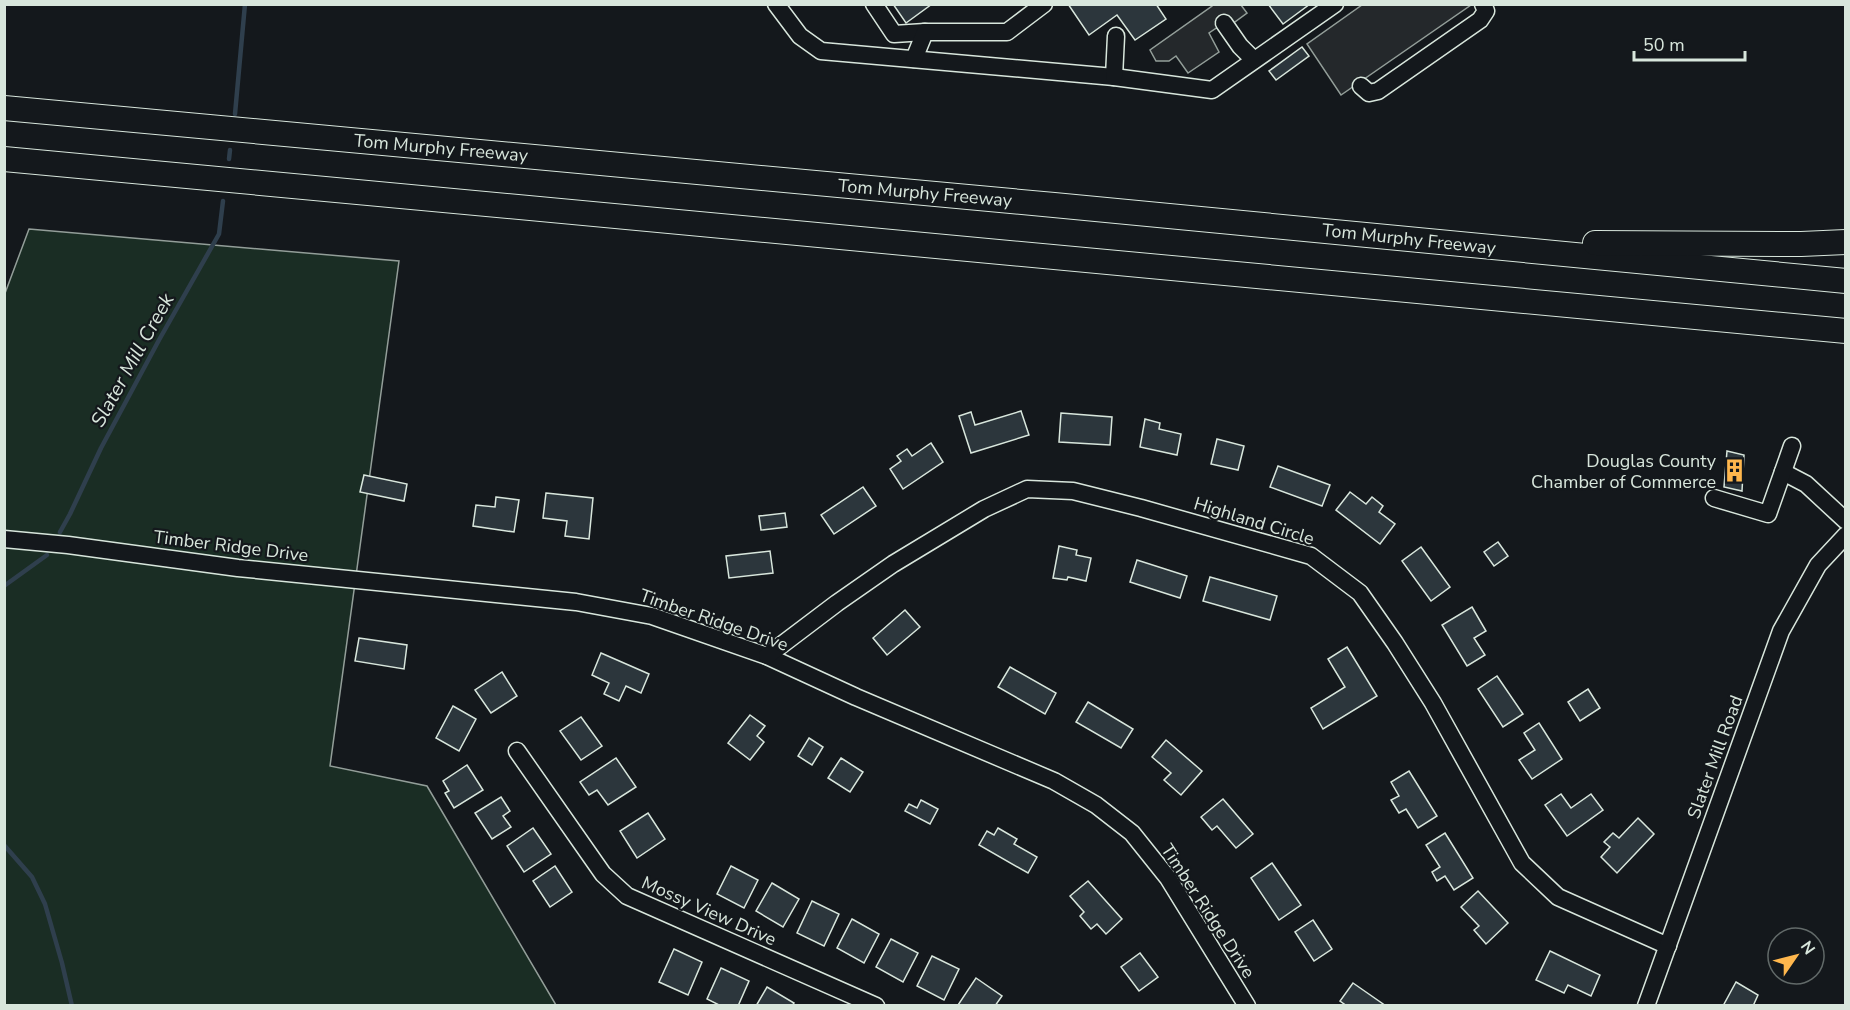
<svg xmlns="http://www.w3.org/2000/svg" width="1850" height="1010" viewBox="0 0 1850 1010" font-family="'Nunito Sans',sans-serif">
	<rect width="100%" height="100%" fill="#14181c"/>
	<path fill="#1a2d24" stroke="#939e99" stroke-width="1.5" d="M29,229L399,261L330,766L427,786L556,1005H5L4,296Z"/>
	<g fill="#24282b" stroke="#939e99" stroke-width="1.5">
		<path d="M1212,5H1241L1247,13L1228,27L1224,23L1209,33L1219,52L1188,73L1176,56L1169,61H1156L1150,50L1212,6Z"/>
		<path d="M1362,5H1471L1341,95L1307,44Z"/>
	</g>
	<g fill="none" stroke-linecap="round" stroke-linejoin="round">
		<g stroke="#2f3f4d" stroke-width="4.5">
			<path d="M235,114L245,4"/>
			<path d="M229,159L230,150"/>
			<path d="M60,532L70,514L101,448L159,340L219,234L223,201"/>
			<path d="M4,586L47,555"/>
			<path d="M4,845L32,877L45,904L62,963L72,1006"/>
		</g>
	</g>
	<g fill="#2c363c" stroke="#d8e6dc" stroke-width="1.5">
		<path d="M893,4H932L906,23Z"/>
		<path d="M1068,4H1156L1166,19L1135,40L1117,15L1089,35Z"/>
		<path d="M1268,4H1310L1283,24Z"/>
		<path d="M1302,47L1309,56L1276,80L1269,71Z"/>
		<path d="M1021,411L1029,435L971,453L959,416L971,412L975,425Z"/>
		<path d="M1061,413L1112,417L1110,445L1059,442Z"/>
		<path d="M1145,419L1160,423L1159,429L1181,434L1177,455L1140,447Z"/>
		<path d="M1217,439L1244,446L1238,470L1211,464Z"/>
		<path d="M931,443L943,462L903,489L890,469L901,461L897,456L907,449L912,456Z"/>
		<path d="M1727,451L1744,455L1742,491L1724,487Z"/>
		<path d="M1278,466L1330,485L1322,506L1270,487Z"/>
		<path d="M364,475L407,484L404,501L360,492Z"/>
		<path d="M863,487L876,506L834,534L821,515Z"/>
		<path d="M1350,492L1366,504L1372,497L1383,506L1379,512L1395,524L1380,544L1336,510Z"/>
		<path d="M546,493L593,498L589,539L565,536L567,521L543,518Z"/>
		<path d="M496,497L519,500L514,532L473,526L476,505L495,507Z"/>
		<path d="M785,513L787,527L761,530L759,516Z"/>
		<path d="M1498,542L1508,556L1494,566L1484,552Z"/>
		<path d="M1059,546L1077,550L1076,555L1091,558L1086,581L1068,577L1067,580L1053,578Z"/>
		<path d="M1421,547L1450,587L1431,601L1402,561Z"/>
		<path d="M770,551L773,573L729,578L726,556Z"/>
		<path d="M1137,560L1187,576L1180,598L1130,582Z"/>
		<path d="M1210,577L1277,596L1270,620L1203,601Z"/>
		<path d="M1472,607L1486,631L1474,638L1485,655L1467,666L1442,625Z"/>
		<path d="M905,610L920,627L887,655L873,638Z"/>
		<path d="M359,638L407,645L404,669L355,661Z"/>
		<path d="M1347,647L1377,696L1323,729L1311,708L1345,687L1328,659Z"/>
		<path d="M601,653L649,674L641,693L626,686L619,701L604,694L609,683L592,675Z"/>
		<path d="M1010,667L1056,693L1045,714L998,687Z"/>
		<path d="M502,672L517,696L491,713L475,690Z"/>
		<path d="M1497,676L1523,714L1503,727L1478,689Z"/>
		<path d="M1588,689L1600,708L1580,721L1568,702Z"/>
		<path d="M1088,702L1133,729L1121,748L1076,722Z"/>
		<path d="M453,706L476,719L459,751L436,738Z"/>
		<path d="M750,715L765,726L757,736L764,742L750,760L728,743Z"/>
		<path d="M581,717L602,746L581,760L560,731Z"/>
		<path d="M1539,723L1562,759L1532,779L1519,760L1535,750L1524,733Z"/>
		<path d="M809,738L823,747L812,765L798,756Z"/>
		<path d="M1166,740L1202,771L1181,795L1164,780L1171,773L1152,757Z"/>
		<path d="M616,758L636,787L608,805L597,790L589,795L580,782Z"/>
		<path d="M841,758L863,772L850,792L828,778Z"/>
		<path d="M467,765L483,790L454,808L445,793L449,791L443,781Z"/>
		<path d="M1409,771L1437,816L1418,828L1406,809L1399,813L1391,800L1399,796L1391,782Z"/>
		<path d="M1561,794L1571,808L1591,794L1603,810L1567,836L1545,805Z"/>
		<path d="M501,797L510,811L503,816L511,827L492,839L475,813Z"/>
		<path d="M1223,799L1253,834L1236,848L1217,826L1212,830L1201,817Z"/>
		<path d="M921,800L938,809L930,824L905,811L909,804L917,808Z"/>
		<path d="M648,813L665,839L637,858L620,831Z"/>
		<path d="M1638,818L1654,834L1617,873L1601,857L1610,847L1604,842L1613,833L1619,838Z"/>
		<path d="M533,828L551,854L524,872L507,846Z"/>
		<path d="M998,828L1017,839L1014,844L1037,857L1028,873L979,845L987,831L994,835Z"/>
		<path d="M1445,833L1473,878L1454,890L1445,876L1437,881L1432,872L1440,867L1426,845Z"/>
		<path d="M1272,863L1301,905L1279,920L1251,878Z"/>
		<path d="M555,866L572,892L550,907L533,881Z"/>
		<path d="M731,866L758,880L744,908L717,894Z"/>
		<path d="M1088,881L1122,919L1106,934L1097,924L1091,929L1080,916L1084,912L1070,896Z"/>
		<path d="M772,883L799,899L783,927L756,911Z"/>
		<path d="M1478,891L1508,923L1486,944L1474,930L1479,926L1461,907Z"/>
		<path d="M812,901L839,914L824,946L797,933Z"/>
		<path d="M852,919L879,934L864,963L837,948Z"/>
		<path d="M1313,920L1332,949L1314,961L1295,932Z"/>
		<path d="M891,939L918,953L903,982L876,967Z"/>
		<path d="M674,949L702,962L688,995L659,982Z"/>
		<path d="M1550,951L1600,975L1591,996L1568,985L1564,993L1536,980Z"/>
		<path d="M1140,953L1158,977L1139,991L1121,967Z"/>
		<path d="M932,956L959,969L944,1000L917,986Z"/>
		<path d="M721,968L749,981L738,1006H721L707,999Z"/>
		<path d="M976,978L1002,996L995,1006L958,1005Z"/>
		<path d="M1736,982L1758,995L1753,1006H1723Z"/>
		<path d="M1353,983L1386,1006H1347L1340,1001Z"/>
		<path d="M767,987L794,1003L792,1006H756Z"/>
	</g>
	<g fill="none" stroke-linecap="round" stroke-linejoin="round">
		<defs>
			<g id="minor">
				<path d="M776,4L800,36L821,51L1114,77L1212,90L1335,4"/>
				<path d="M874,4L894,34L925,32"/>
				<path d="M1224,23L1240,46L1254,60"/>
				<path d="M914,59L925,32H1007L1044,4"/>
				<path d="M1114,77L1116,36"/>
				<path d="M1361,86L1369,93L1378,91L1480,20L1486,11L1483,4"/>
				<path d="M1783,472L1806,484L1846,521"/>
				<path d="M1714,498L1768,514L1792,446"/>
				<path d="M4,539L68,545L238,568L576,602L652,616L767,656L856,697L1054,781L1096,805L1132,833L1168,878L1247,1006"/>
				<path d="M767,656L837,603L893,564L984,509L1027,489L1073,491L1141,508L1311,556L1360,593L1395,643L1433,703L1522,863L1558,897L1668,946"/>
				<path d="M517,751L603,874L627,896L876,1006"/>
				<path d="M1646,1006L1781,631L1818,565L1846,535"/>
			</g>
			<g id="highway">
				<path d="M4,108L1054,205L1846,281"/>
				<path d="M4,159L1846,331"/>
				<path d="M1595,243L1801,244L1846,242"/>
			</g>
		</defs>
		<use href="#minor" stroke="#d8e6dc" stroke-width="19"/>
		<use href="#highway" stroke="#d8e6dc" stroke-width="26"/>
		<use href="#minor" stroke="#14181c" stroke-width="16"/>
		<use href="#highway" stroke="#14181c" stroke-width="24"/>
	</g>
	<defs>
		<symbol id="building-bare" viewBox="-9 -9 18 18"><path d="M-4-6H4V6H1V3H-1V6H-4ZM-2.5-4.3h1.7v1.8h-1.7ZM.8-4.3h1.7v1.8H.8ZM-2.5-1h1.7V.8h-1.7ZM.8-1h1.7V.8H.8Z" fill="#ffb74d" stroke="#14181c" stroke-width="2.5" paint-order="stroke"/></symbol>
	</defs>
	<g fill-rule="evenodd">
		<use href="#building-bare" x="1718" y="454" width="33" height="33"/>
	</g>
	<g text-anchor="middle" stroke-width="4.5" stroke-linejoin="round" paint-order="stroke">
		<g font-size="18" fill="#d8e6dc" stroke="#14181c">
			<text transform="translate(441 148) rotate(5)" y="6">Tom Murphy Freeway</text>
			<text transform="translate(925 193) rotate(5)" y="6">Tom Murphy Freeway</text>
			<text transform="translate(1409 239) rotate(6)" y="6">Tom Murphy Freeway</text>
			<text transform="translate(1254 521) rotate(17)" y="6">Highland Circle</text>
			<text transform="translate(231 546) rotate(7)" y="6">Timber Ridge Drive</text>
			<text transform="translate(714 620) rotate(19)" y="6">Timber Ridge Drive</text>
			<text transform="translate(1715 757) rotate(-70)" y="6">Slater Mill Road</text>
			<text transform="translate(709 911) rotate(24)" y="6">Mossy View Drive</text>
			<text transform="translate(1208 911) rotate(57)" y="6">Timber Ridge Drive</text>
		</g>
		<g font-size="18" fill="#d8e6dc" stroke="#14181c" text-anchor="end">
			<text x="1716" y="467">Douglas County<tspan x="1716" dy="21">Chamber of Commerce</tspan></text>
		</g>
		<g font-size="20" font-style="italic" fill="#d8e6dc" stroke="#14181c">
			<text transform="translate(132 360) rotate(-61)" y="7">Slater Mill Creek</text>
		</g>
	</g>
	<rect width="1850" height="1010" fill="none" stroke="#d8e6dc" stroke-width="12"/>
	<g transform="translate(1796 956) rotate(55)"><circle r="28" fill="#14181c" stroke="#626a69" stroke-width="1.5"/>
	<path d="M0-4.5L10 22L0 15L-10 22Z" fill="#ffb74d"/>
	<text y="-9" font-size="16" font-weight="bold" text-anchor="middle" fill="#d8e6dc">N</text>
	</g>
	<path d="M1634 51v9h111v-9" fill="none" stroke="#d8e6dc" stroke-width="3"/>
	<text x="1643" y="51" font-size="18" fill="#d8e6dc" stroke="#14181c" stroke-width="4.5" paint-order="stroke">50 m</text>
</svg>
